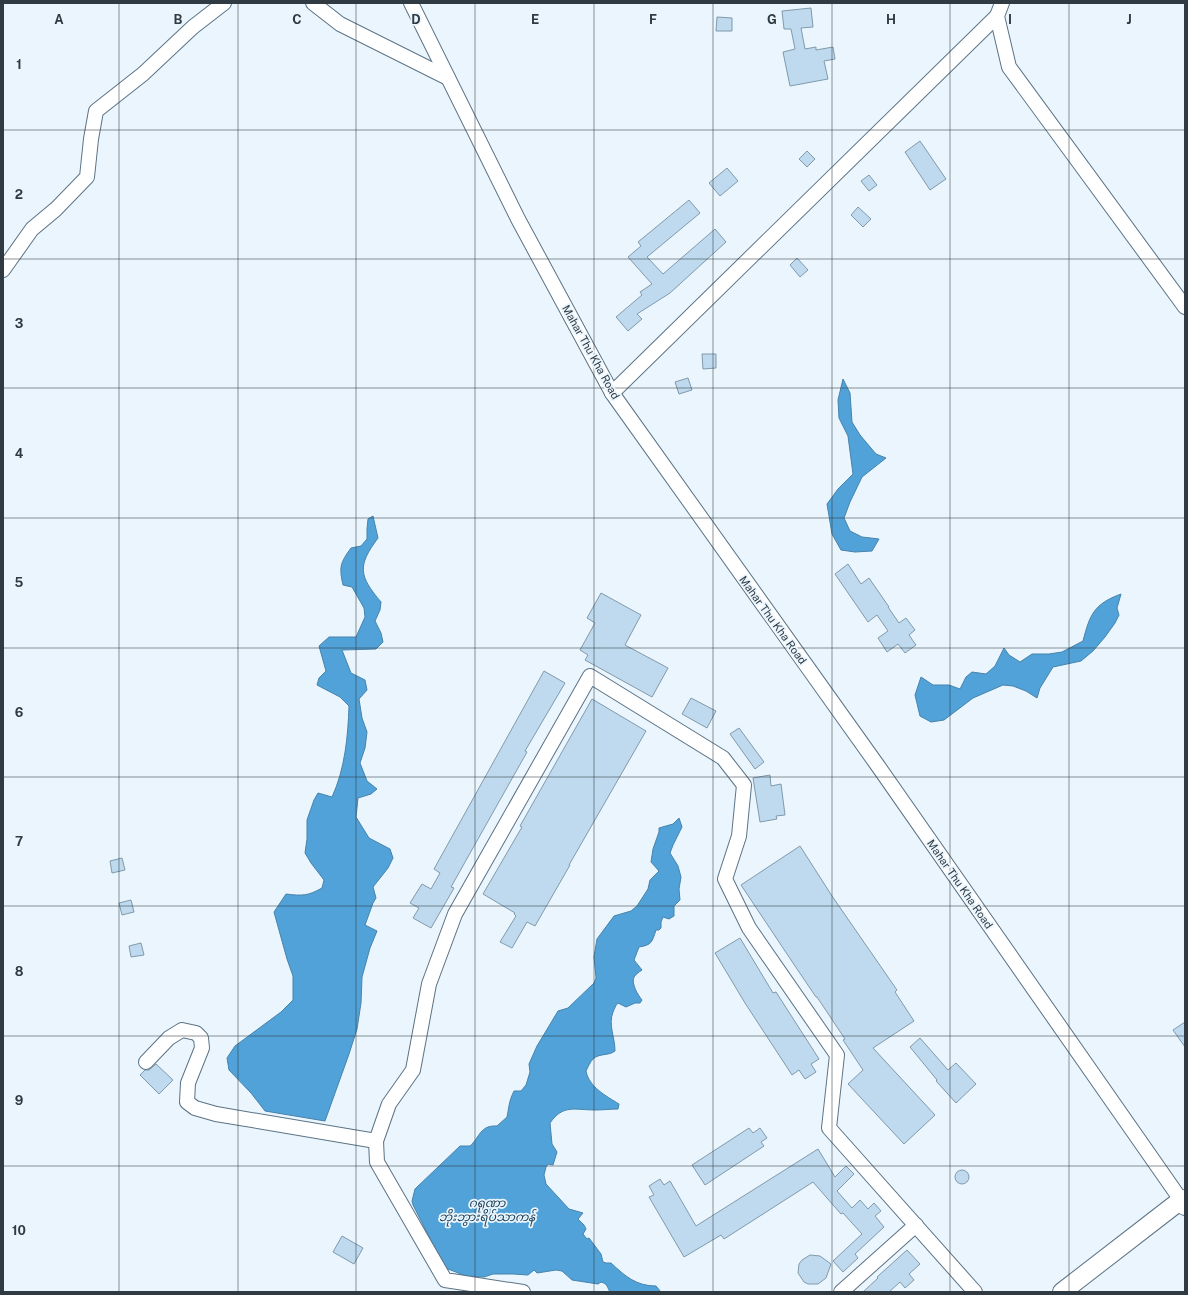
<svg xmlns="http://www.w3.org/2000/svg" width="1188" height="1295" viewBox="0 0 1188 1295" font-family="'Public Sans','Noto Sans Myanmar',sans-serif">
	<rect width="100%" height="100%" fill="#eaf5fd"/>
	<g fill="#51a2d8" stroke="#4783ab">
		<path d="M843,379L850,393L852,422L860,435L876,454L886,458L862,477L850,502L844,518L850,531L862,537L879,539L872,551L855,552L841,550L832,534L827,504L838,489L853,474L848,436L839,418L838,400Z"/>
		<path d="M373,516L378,538C357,566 359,576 381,602L380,610L375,621L381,633L383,642L376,649L342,650L351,673L365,680L367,690L359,699L362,718L367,732L365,748L360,763L367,781L377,789L371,794L358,798L356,817L369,838L390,849L393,858L388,868L373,887L376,898L373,903L365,925L377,931L370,948L362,977L361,1003L357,1029L349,1054L325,1121L265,1111L251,1093L229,1070L227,1058L235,1046L281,1012L293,1000V976L287,959L274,912L286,894C302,896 308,896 322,888L324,880L311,863L305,853L307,839V820L314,800L318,793L332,797C345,769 348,736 349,706L340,697L317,685L319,678L326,671L319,646L329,637H356L365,617L364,608L352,587L343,585C339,567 340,563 351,548L361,546L367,539V529L368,519Z"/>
		<path d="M1121,594L1117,608L1119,615L1115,623L1105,637L1093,651L1081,661L1053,667L1040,688L1037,698L1026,691L1013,686L1003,685L973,698L944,720L931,722L920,716L915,695L921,677L933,685H949L960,689L966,677L972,672L986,674L995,666L1004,648L1009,655L1020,662L1032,654H1049L1062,652L1083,641C1090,614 1094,604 1121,594Z"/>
		<path d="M679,818L682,827L673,845L670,853L678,866L681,877L679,889L680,900L674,906V916L669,919L663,917L661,922V928L659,930H656C652,942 652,945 639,947L634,960L642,970C639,972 636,974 634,977C631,984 638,995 642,1000L640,1003H635L626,1007L618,1003C615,1006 615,1008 613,1012C608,1025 615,1037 615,1051C609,1056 599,1053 593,1059C590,1062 588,1067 586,1071C589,1087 606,1096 619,1104L618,1109C611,1109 603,1110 595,1110C575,1110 563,1104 550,1123L552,1144L557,1152L553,1165L548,1164L546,1167L544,1175L546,1184L569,1209L583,1213L578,1219L584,1225L586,1229L583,1234L587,1239L589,1238L601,1254L603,1262L606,1263H611C625,1276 636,1286 656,1286L661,1292H610C607,1287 608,1284 601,1282L598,1284L572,1280L562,1271L556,1270L537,1273L534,1270L528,1275L513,1274H493L484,1277L466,1276L448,1269L444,1266L413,1205L412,1201L415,1189L460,1146H470C480,1137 480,1125 497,1126L507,1117C509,1107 509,1101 514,1091H521L526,1085L530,1072L529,1064L537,1046L558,1011L568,1008L594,983L596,978L594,957L597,939L614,916L631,911L637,906L648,889L650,880L659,871L651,862L653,849L659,832V828L673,824Z"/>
	</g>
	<g fill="#bfdaee" stroke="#809aac">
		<path d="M811,8L813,27L801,28L805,49L816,47V50L833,47L835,59L824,61L828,79L790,86L783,52L795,49L791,29H784L782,11Z"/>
		<path d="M717,17L732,18V31H716Z"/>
		<path d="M920,141L946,179L930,190L905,152Z"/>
		<path d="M807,151L815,159L807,167L799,159Z"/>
		<path d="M727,168L738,181L720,196L709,183Z"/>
		<path d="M869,175L877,185L869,191L861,181Z"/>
		<path d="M689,200L700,213L647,257L663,274L715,229L726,242L670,293L637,314L642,319L628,331L616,317L642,295L640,292L652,284L628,257L641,246L638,242Z"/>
		<path d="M858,207L871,219L863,227L851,215Z"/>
		<path d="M797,258L808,270L800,277L790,265Z"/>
		<path d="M702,354H716V368L703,369Z"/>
		<path d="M688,378L692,390L679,394L675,382Z"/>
		<path d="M848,564L861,584L869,578L889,607H888L899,623L906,618L915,630L909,635L916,645L905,653L898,644L887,652L878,638L888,631L877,615L868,622L835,574Z"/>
		<path d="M601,593L641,615L625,645L668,668L652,697L585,660L588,655L580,650L595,623L587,618Z"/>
		<path d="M544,671L565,683L525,751L527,752L451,887L454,888L431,928L413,918L419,908L410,903L422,884L431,889L440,873L434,869Z"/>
		<path d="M691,698L716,711L707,728L682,714Z"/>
		<path d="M592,699L646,731L569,865H570L535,926L527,922L512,948L500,942L516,916L514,914L515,913L483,894L522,827L520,826Z"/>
		<path d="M739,728L764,762L755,769L730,734Z"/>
		<path d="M770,775L771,786L781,784L785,815L776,816L777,819L760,822L753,778Z"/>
		<path d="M800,846L832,896L897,990L895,992L914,1021L873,1048L935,1115L904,1144L848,1084L863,1070L843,1040L845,1039L817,997H816L795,966L741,885Z"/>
		<path d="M122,858L125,870L112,873L110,861Z"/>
		<path d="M131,900L134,912L122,915L119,903Z"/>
		<path d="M740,938L773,993L776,992L819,1059L811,1064L816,1072L805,1079L799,1070L792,1075L745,1003L715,953Z"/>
		<path d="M141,943L144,955L131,957L129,946Z"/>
		<path d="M1185,1022V1047L1173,1030Z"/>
		<path d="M920,1038L948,1070L956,1063L976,1084L956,1103L936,1081L937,1080L910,1047Z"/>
		<path d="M156,1064L173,1080L159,1094L140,1075L145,1070H149Z"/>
		<path d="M749,1128L753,1133L760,1128L767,1138L761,1142L764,1146L705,1185L692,1165Z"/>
		<path d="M818,1149L835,1177L846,1166L854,1174L837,1191L852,1208L860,1200L868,1209L874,1203L881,1211L875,1216L884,1227L855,1254L858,1258L843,1272L833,1261L862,1234L843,1213L841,1214L813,1182L724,1239L721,1235L684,1257L649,1197L654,1195L649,1186L660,1179L664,1185L670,1181L696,1226Z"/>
		<circle cx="962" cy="1177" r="7"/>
		<path d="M342,1236L363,1248L354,1264L333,1252Z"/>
		<path d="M907,1250L920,1264L909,1274L914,1280L905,1288L900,1282L889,1292H863L878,1278L877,1277Z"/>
		<path d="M810,1255L820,1256L831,1264L826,1278L818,1284H808L804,1282L798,1273L799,1264L802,1260Z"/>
	</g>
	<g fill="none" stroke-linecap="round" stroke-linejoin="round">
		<defs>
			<g id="minor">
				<path d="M313,3L340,24L448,78"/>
				<path d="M411,3L518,219L612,393L878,766L1181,1200L1185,1197"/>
				<path d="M1002,3L997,16L1009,67L1185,307"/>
				<path d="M3,270L32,229L56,209L87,177L91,139L96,111L143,74L193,27L224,3"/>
				<path d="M612,393L997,16"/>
				<path d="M146,1062L169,1038L182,1030L196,1033L201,1038L202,1048L188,1083L187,1102L195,1108L216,1114L376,1141"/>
				<path d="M523,1292L445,1280L377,1162L376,1141L389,1104L413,1070L429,984L455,914L590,676L723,758L744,785L739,836L725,879L749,928L837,1055L829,1128L975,1292"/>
				<path d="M841,1292L916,1225"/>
			</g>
			<path id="major" d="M1062,1292L1181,1200L1185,1206"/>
		</defs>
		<use href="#minor" stroke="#5b7385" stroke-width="16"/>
		<use href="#major" stroke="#5b7385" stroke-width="20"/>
		<use href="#minor" stroke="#fff" stroke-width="14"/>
		<use href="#major" stroke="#fff" stroke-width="18"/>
	</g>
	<path fill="none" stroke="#2f3a42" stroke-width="1" stroke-opacity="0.55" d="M119,3V1292M238,3V1292M356,3V1292M475,3V1292M594,3V1292M713,3V1292M832,3V1292M950,3V1292M1069,3V1292M3,130H1185M3,259H1185M3,388H1185M3,518H1185M3,648H1185M3,777H1185M3,906H1185M3,1036H1185M3,1166H1185"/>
	<g text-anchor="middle" stroke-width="3.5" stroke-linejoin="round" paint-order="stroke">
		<g font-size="11" fill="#2f3a42" stroke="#eaf5fd">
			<text transform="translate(591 352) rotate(61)" y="4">Mahar Thu Kha Road</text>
			<text transform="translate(773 620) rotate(54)" y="4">Mahar Thu Kha Road</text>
			<text transform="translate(960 884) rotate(55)" y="4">Mahar Thu Kha Road</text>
		</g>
		<g font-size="12" font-style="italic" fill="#1a3d54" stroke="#eaf5fd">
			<text x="487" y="1207">ဂရုဏာ<tspan x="487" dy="14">ဘိုးဘွားရိပ်သာကန်</tspan></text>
		</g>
	</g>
	<g font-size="13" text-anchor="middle" font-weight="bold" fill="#2f3a42" stroke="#eaf5fd" stroke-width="3.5" stroke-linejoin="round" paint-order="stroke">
		<text x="59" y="24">A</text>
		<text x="178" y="24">B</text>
		<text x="297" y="24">C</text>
		<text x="416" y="24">D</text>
		<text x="535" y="24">E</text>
		<text x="653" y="24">F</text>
		<text x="772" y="24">G</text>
		<text x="891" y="24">H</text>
		<text x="1010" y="24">I</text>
		<text x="1129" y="24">J</text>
		<text x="19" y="69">1</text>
		<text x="19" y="199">2</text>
		<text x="19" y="328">3</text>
		<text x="19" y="458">4</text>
		<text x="19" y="587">5</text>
		<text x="19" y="717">6</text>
		<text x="19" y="846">7</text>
		<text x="19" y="976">8</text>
		<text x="19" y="1105">9</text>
		<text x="19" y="1235">10</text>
	</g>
	<rect width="1188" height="1295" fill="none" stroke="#2f3a42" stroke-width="8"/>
</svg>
